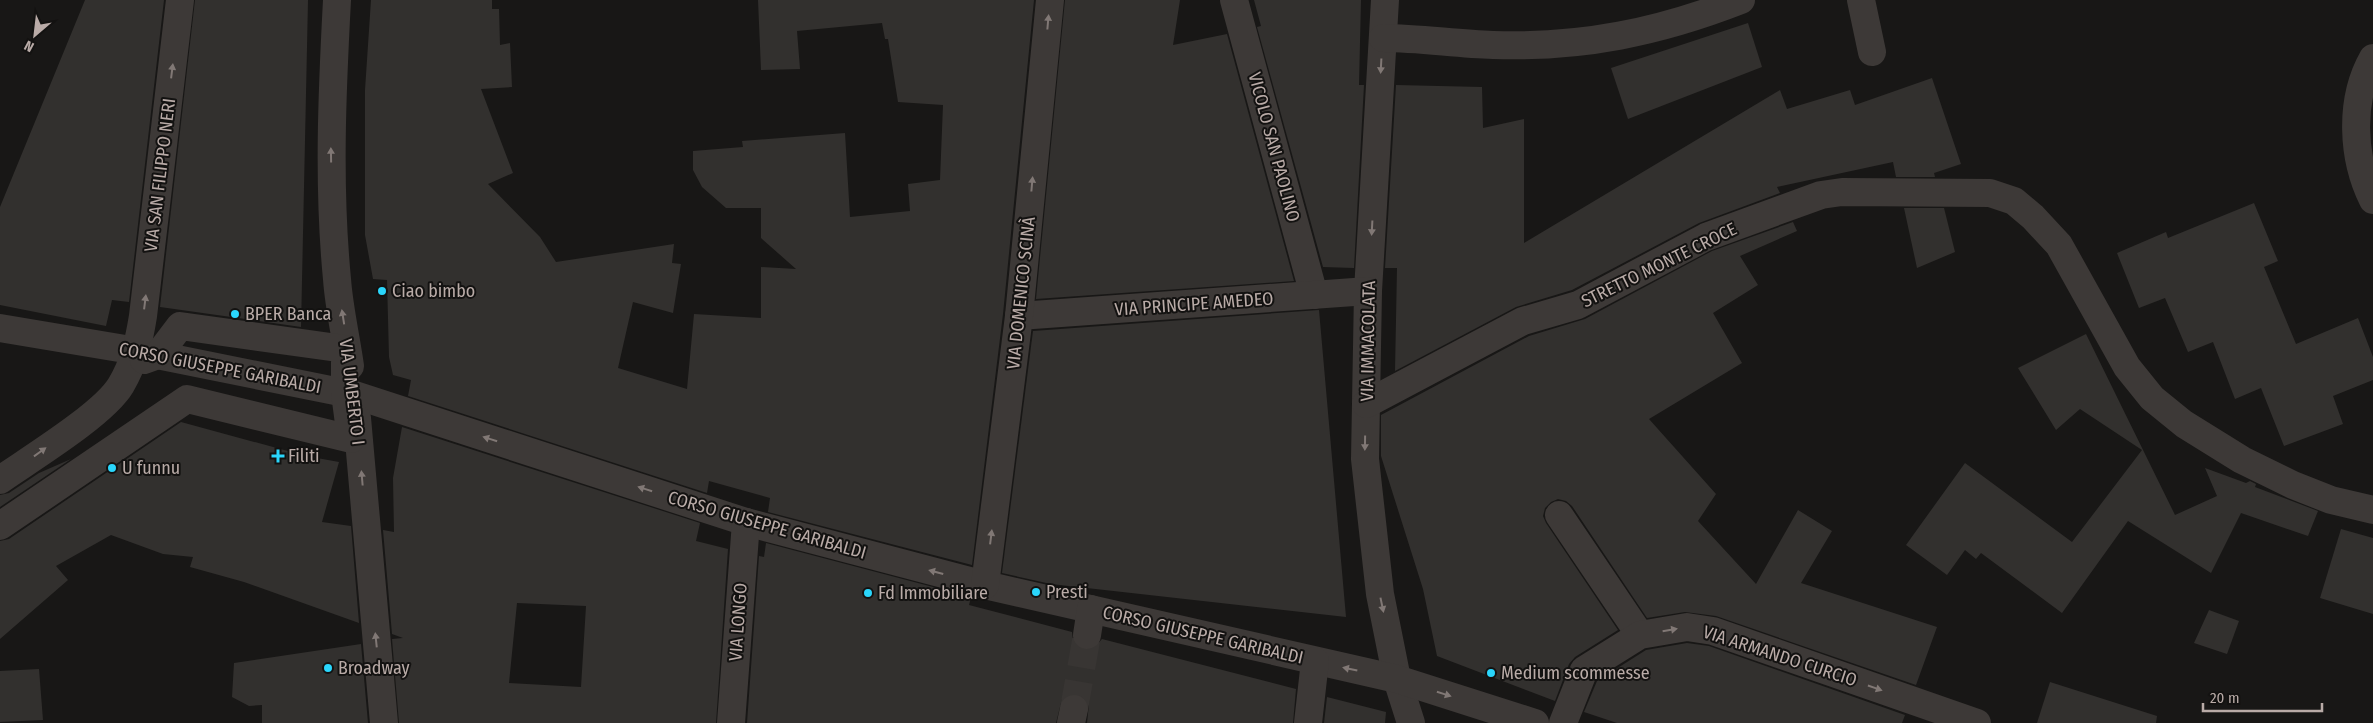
<svg xmlns="http://www.w3.org/2000/svg" width="2373" height="723" viewBox="0 0 2373 723" font-family="'Fira Sans Condensed',sans-serif">
	<rect width="100%" height="100%" fill="#181716"/>
	<g fill="#32302e" fill-rule="evenodd">
		<path d="M85,0H164L129,302L112,300L106,326L0,305V207Z"/>
		<path d="M195,0H308L301,327L160,307Z"/>
		<path d="M371,0H492V9H499L500,45L510,43L512,87L481,89L513,173L488,184L540,237L556,262L674,244L672,263L681,264L673,313L633,302L618,368L687,389L694,314L761,318V267L796,269L761,238V208H726L702,187L693,170V151L743,147L742,141L845,133L850,217L910,211L908,184L940,180L943,105L898,102L888,39H885L882,23L797,31L800,69L761,70L758,0H1034L1003,314L972,565L768,512L770,498L709,481L707,493L408,396L411,380L393,375L389,357L387,280L373,279L365,235V90Z"/>
		<path d="M1065,0H1180L1173,45L1227,34L1294,281L1036,299Z"/>
		<path d="M1254,0H1361L1359,85H1364L1354,268L1323,267L1257,27L1261,26Z"/>
		<path d="M1748,23L1762,67L1628,119L1611,68Z"/>
		<path d="M1932,78L1961,164L1934,173L1935,177H1896L1893,162L1777,187L1780,193L1699,223L1572,290L1516,307L1395,371L1397,268H1385L1396,85L1482,87L1483,128L1524,119V243L1780,90L1787,109L1850,90L1855,105Z"/>
		<path d="M2254,203L2278,261L2264,267L2296,344L2358,318L2373,357V380L2333,396L2343,424L2284,446L2261,388L2235,399L2213,342L2188,352L2165,298L2139,308L2117,253L2166,232L2168,238Z"/>
		<path d="M1904,208H1944L1955,252L1917,268Z"/>
		<path d="M1793,222L1797,231L1740,256L1758,285L1713,313L1742,363L1649,419L1716,494L1698,521L1756,584L1798,510L1832,531L1801,583L1937,627L1916,685L1716,616L1685,612L1647,618L1572,506L1566,501L1558,499L1551,502L1545,508L1543,516L1546,523L1618,630L1575,657L1569,664L1555,701L1437,656L1423,589L1381,456V415L1529,336L1585,319L1712,251Z"/>
		<path d="M1319,310L1346,617L1051,584L1002,573L1033,331Z"/>
		<path d="M2086,334L2175,515L2217,496L2205,468L2246,483L2250,481L2256,484L2255,487L2318,511L2308,536L2241,513L2211,573L2128,521L2062,613L1981,553L1976,559L1965,550L1947,575L1906,545L1965,463L2072,542L2142,450L2080,409L2056,430L2018,368Z"/>
		<path d="M181,422L306,456L339,462L322,522L351,526L359,623L244,582L190,567L193,557L163,554L111,535L56,566L68,580L0,639V541L9,539Z"/>
		<path d="M402,427L700,523L696,541L728,549L716,723H399L392,639L403,638L392,634L383,530L394,532L393,478ZM517,603L586,606L581,687L509,683Z"/>
		<path d="M71,459L0,507V495L9,493L39,473Z"/>
		<path d="M2341,529L2373,538V614L2320,598Z"/>
		<path d="M766,543L971,597L969,605L1072,632L1073,641L1077,647L1084,650L1093,649L1102,639L1296,689L1293,723H1087L1089,704L1084,697L1077,694H1069L1062,699L1056,723H747L759,556L764,557Z"/>
		<path d="M2209,610L2239,621L2227,654L2194,643Z"/>
		<path d="M1687,643L1709,646L1905,715L1902,723H1617L1584,712L1597,681L1646,650Z"/>
		<path d="M361,644L368,723H262V705L249,706L232,697L234,663Z"/>
		<path d="M39,669L43,720L0,722V671Z"/>
		<path d="M2050,682L2157,716L2156,723H2037Z"/>
		<path d="M1327,697L1386,712L1385,723H1324Z"/>
	</g>
	<g fill="none" stroke-linecap="round" stroke-linejoin="round">
		<path stroke="#383533" stroke-width="28" stroke-dasharray="28 14" stroke-linecap="butt" d="M1074,709L1087,635"/>
		<g stroke="#3d3937" stroke-width="28">
			<path d="M337,0C332,93 328,186 337,279C339,308 346,337 350,366"/>
			<path d="M1234,0L1314,295"/>
			<path d="M1385,0L1368,291L1365,459L1380,594L1397,679L1411,723"/>
			<path d="M1861,0L1872,52"/>
			<path d="M1383,38C1420,38 1456,44 1493,45C1582,48 1659,32 1741,0"/>
			<path d="M2373,58C2349,100 2352,158 2373,200"/>
			<path d="M1019,316L1368,291"/>
			<path d="M0,328L137,351L355,395L746,522L985,585L1397,679L1535,723"/>
			<path d="M1366,404L1523,321L1578,305L1706,237L1821,195L1842,192L1990,193L2014,201L2033,217L2059,245L2127,367L2152,398L2184,424L2242,460L2293,485L2331,500L2373,510"/>
			<path d="M357,418L384,723"/>
			<path d="M0,480C30,459 104,414 121,385C134,363 139,341 143,316L180,0"/>
			<path d="M1559,515L1640,635"/>
			<path d="M0,526L187,399L351,439L345,393V349L180,326L158,355L144,360"/>
			<path d="M985,585L1019,316L1050,0"/>
			<path d="M1087,635L1091,609"/>
			<path d="M731,723L746,522"/>
			<path d="M1071,723L1074,709"/>
			<path d="M1308,723L1315,661"/>
			<path d="M1563,723L1584,670L1640,635L1687,627L1713,631L1977,723"/>
		</g>
	</g>
	<defs><path id="oneway-solid" d="M-6-.8H1V-3.2L6.5 0L1 3.2V.8H-6Z" transform="scale(1.25)"/></defs>
	<g fill="#817875">
		<use href="#oneway-solid" transform="translate(1048 22) rotate(-85)"/>
		<use href="#oneway-solid" transform="translate(1381 66) rotate(93)"/>
		<use href="#oneway-solid" transform="translate(172 71) rotate(-83)"/>
		<use href="#oneway-solid" transform="translate(331 155) rotate(-91)"/>
		<use href="#oneway-solid" transform="translate(1032 184) rotate(-85)"/>
		<use href="#oneway-solid" transform="translate(1372 228) rotate(93)"/>
		<use href="#oneway-solid" transform="translate(145 302) rotate(-83)"/>
		<use href="#oneway-solid" transform="translate(343 317) rotate(-99)"/>
		<use href="#oneway-solid" transform="translate(490 439) rotate(-162)"/>
		<use href="#oneway-solid" transform="translate(1365 443) rotate(91)"/>
		<use href="#oneway-solid" transform="translate(40 452) rotate(-36)"/>
		<use href="#oneway-solid" transform="translate(362 478) rotate(-95)"/>
		<use href="#oneway-solid" transform="translate(645 489) rotate(-162)"/>
		<use href="#oneway-solid" transform="translate(991 537) rotate(-83)"/>
		<use href="#oneway-solid" transform="translate(936 572) rotate(-165)"/>
		<use href="#oneway-solid" transform="translate(1382 605) rotate(78)"/>
		<use href="#oneway-solid" transform="translate(1670 630) rotate(-10)"/>
		<use href="#oneway-solid" transform="translate(376 640) rotate(-96)"/>
		<use href="#oneway-solid" transform="translate(1350 669) rotate(-168)"/>
		<use href="#oneway-solid" transform="translate(1875 688) rotate(19)"/>
		<use href="#oneway-solid" transform="translate(1444 694) rotate(18)"/>
	</g>
	<g fill="#2ad6fc" stroke="#131211" stroke-width="2">
		<circle cx="382" cy="291" r="5"/>
		<circle cx="235" cy="314" r="5"/>
		<path d="M275.5 448.5h5v5h5v5h-5v5h-5v-5h-5v-5h5z"/>
		<circle cx="112" cy="468" r="5"/>
		<circle cx="1036" cy="592" r="5"/>
		<circle cx="868" cy="593" r="5"/>
		<circle cx="328" cy="668" r="5"/>
		<circle cx="1491" cy="673" r="5"/>
	</g>
	<g text-anchor="middle" stroke-width="4" stroke-linejoin="round" paint-order="stroke">
		<g font-size="18" fill="#b9aba7" stroke="#131211">
			<text transform="translate(1274 147) rotate(75)" y="6">VICOLO SAN PAOLINO</text>
			<text transform="translate(160 175) rotate(-83)" y="6">VIA SAN FILIPPO NERI</text>
			<text transform="translate(1659 265) rotate(-26)" y="6">STRETTO MONTE CROCE</text>
			<text transform="translate(1021 293) rotate(-84)" y="6">VIA DOMENICO SCINÀ</text>
			<text transform="translate(1194 304) rotate(-4)" y="6">VIA PRINCIPE AMEDEO</text>
			<text transform="translate(1368 341) rotate(-89)" y="6">VIA IMMACOLATA</text>
			<text transform="translate(220 368) rotate(11)" y="6">CORSO GIUSEPPE GARIBALDI</text>
			<text transform="translate(352 392) rotate(83)" y="6">VIA UMBERTO I</text>
			<text transform="translate(767 525) rotate(16)" y="6">CORSO GIUSEPPE GARIBALDI</text>
			<text transform="translate(738 622) rotate(-86)" y="6">VIA LONGO</text>
			<text transform="translate(1203 635) rotate(13)" y="6">CORSO GIUSEPPE GARIBALDI</text>
			<text transform="translate(1780 656) rotate(18)" y="6">VIA ARMANDO CURCIO</text>
		</g>
		<g font-size="18" fill="#b9aba7" stroke="#131211" text-anchor="start">
			<text x="392" y="297">Ciao bimbo</text>
			<text x="245" y="320">BPER Banca</text>
			<text x="288" y="462">Filiti</text>
			<text x="122" y="474">U funnu</text>
			<text x="1046" y="598">Presti</text>
			<text x="878" y="599">Fd Immobiliare</text>
			<text x="338" y="674">Broadway</text>
			<text x="1501" y="679">Medium scommesse</text>
		</g>
	</g>
	<g transform="translate(35 35) rotate(208)" stroke="#131211" stroke-width="4" paint-order="stroke">
	<path d="M0-4L9 19L0 12L-9 19Z" fill="#b9aba7"/>
	<text y="-8" font-size="14" font-weight="bold" text-anchor="middle" fill="#b9aba7">N</text>
	</g>
	<path d="M2203 703v8h119v-8" fill="none" stroke="#b9aba7" stroke-width="2.5"/>
	<text x="2210" y="703" font-size="15" fill="#b9aba7" stroke="#131211" stroke-width="4" paint-order="stroke">20 m</text>
</svg>
